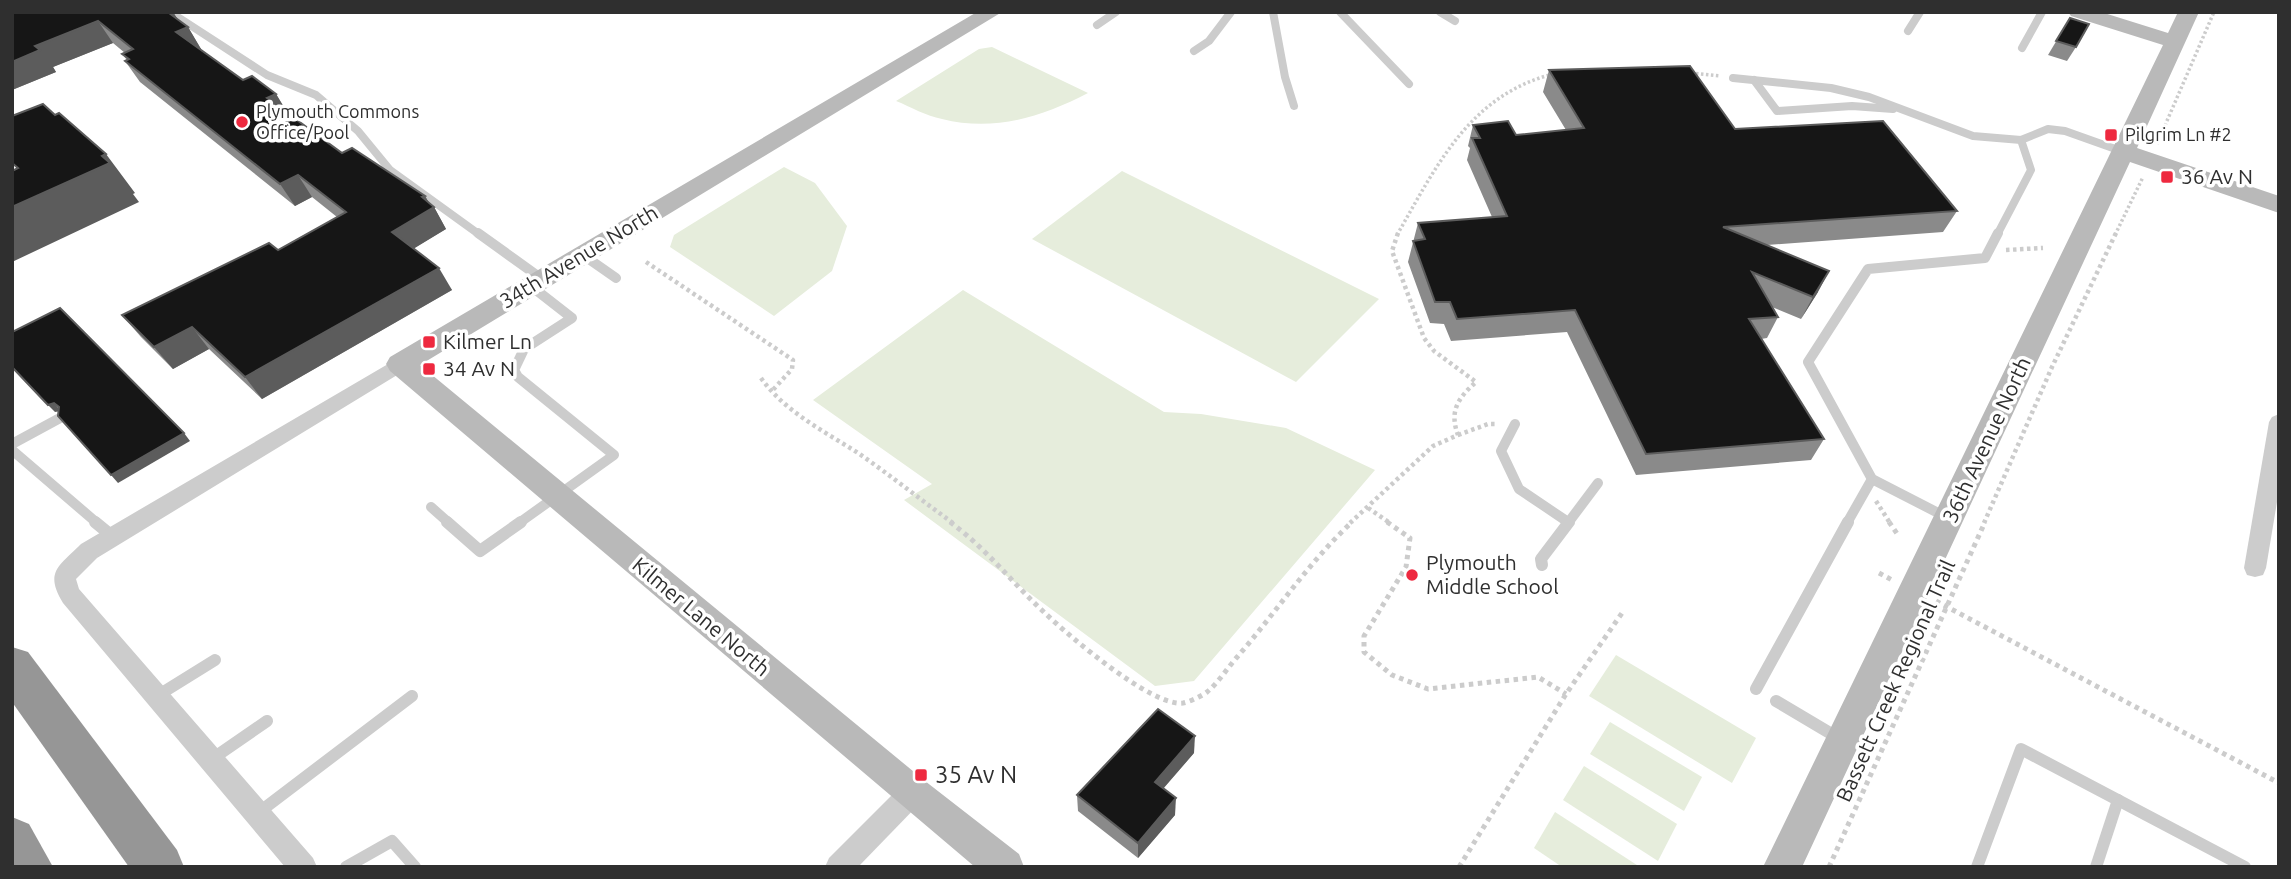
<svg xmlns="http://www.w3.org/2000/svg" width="2291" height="879" viewBox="0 0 2291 879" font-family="Ubuntu,sans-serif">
	<rect width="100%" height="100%" fill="#fff"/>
	<g fill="#e6eddc">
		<path d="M992,47L1088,93C1042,117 994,132 942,119C926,116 911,107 896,101L979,49Z"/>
		<path d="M784,167L815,183L847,226L832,271L774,316L670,247L674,235Z"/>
		<path d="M1122,171L1379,299L1296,382L1032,239Z"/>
		<path d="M963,290L1164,412L1201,414L1286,428L1375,470L1194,681L1155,686L904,500L932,484L813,400Z"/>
		<path d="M1616,655L1756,738L1732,783L1589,696Z"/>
		<path d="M1610,722L1702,777L1684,811L1590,754Z"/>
		<path d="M1584,766L1677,824L1658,861L1563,800Z"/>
		<path d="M1555,812L1640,867H1562L1534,848Z"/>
	</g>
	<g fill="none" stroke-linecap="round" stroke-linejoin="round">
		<g stroke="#ccc" stroke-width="3.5" stroke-dasharray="2.5 2.5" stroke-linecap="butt">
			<path d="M1691,73L1720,76"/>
			<path d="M2157,144L2214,12"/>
			<path d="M1397,235C1437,165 1470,95 1553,74"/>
			<path d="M2115,235L2143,177"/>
		</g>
		<g stroke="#ccc" stroke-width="4.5" stroke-dasharray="3.5 3.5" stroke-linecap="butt">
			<path d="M2006,250L2043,248"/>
			<path d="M646,262L793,360L792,369L771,392"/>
			<path d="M761,378C785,412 824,431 858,453C890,475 921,500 953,523"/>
			<path d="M1458,435L1488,424H1498"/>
			<path d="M1876,501L1890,523"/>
			<path d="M1368,508L1390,523"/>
			<path d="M1350,523L1433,446L1458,435C1449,411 1458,398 1476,382L1434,351L1424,338L1392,251L1398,233"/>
			<path d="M1984,523L2052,367L2116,233"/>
		</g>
		<g stroke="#ccc" stroke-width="5" stroke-dasharray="4.5 4.5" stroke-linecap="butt">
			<path d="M950,522C986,548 1013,584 1046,614C1069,636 1152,707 1183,703C1189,702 1202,696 1207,692C1219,682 1228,667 1238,656C1277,611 1309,562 1352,522"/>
			<path d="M1387,522L1410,538L1406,567L1364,636V652L1392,675L1428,689L1538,677L1566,694"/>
			<path d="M1889,522L1898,535"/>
			<path d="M1879,573L1894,581"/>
			<path d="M1936,601L2279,783"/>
			<path d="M1459,867L1566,694L1622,613"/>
			<path d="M1829,867L1985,522"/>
		</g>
		<g stroke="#ccc" stroke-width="8">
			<path d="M170,12L267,75L316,95L358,131L390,170L480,235"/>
			<path d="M1273,12L1285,77L1294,106"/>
			<path d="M1340,12L1409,84"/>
			<path d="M1440,12L1455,21"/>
			<path d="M1097,25L1116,12"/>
			<path d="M1908,31L1920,12"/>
			<path d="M2022,48L2042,12"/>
			<path d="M1194,51L1209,41L1231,12"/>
			<path d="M1733,78L1831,88L1869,97L1973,136L2021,140L2048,129L2065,131L2124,152"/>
			<path d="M1754,80L1777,111L1852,106L1893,109"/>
			<path d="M1997,235L2031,170L2021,140"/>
		</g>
		<g stroke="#ccc" stroke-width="10">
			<path d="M478,233L542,279"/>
			<path d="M583,255L616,278"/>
			<path d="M1515,424L1501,451L1519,489L1568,522"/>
			<path d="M12,444L60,418"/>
			<path d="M12,450L97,523"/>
			<path d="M431,507L449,523"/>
			<path d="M1948,518L1872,479L1808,362L1868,269L1985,258L1998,233"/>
			<path d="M519,523L614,455L518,377L514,370L524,349L572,318L531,286"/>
			<path d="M1568,523L1598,483"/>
			<path d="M1847,523L1872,479"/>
		</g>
		<g stroke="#ccc" stroke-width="12">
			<path d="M95,522L112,536"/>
			<path d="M447,522L480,551L521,522"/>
			<path d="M1542,565L1541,559L1569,522"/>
			<path d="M1756,689L1848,522"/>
			<path d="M157,696L215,660"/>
			<path d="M1776,701L1840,739"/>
			<path d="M212,759L267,721"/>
			<path d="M258,813L412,696"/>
			<path d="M346,867L392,841L415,867"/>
			<path d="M1977,867L2021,749L2245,867"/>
			<path d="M2096,867L2118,800"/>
		</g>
		<g fill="#ccc" fill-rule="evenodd">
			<path d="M400,357L407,359L410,364L407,369L97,558L76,579L79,589L313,858L317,867H285L63,603C44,572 59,566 81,544Z"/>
			<path d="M2279,414V490L2266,568L2263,575L2255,577L2247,575L2244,568L2269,422L2272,417Z"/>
			<path d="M912,781L921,784L925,793L921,802L858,867H825L829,858L903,784Z"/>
		</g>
		<g fill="#b9b9b9" fill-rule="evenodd">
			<path d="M977,12H1002L420,365L925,781L1019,854L1024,867H975L390,371L386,364L390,357Z"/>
			<path d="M2068,12H2101L2168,33L2178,12H2199L2137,148L2279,196V213L2130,162L1802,867H1763L2163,45L2071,16Z"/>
		</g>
		<g fill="#969696" fill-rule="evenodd">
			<path d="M12,647L28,652L177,850L184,867H129L12,702Z"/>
			<path d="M12,817L29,824L53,867H12Z"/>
		</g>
	</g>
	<g fill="#8a8a8a">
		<path d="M12,12H173L178,20L188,27L201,49H200L243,80L276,94L287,113L342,153L425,196L429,203L434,207L446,229L414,248L452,290L262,399L209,349L173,369L141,337L122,315L278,250L337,217L312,197L295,206L140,82L125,61L127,60L122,54L125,53L113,43L53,67L56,72L12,90Z"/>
		<path d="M2070,18L2076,47L2067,61L2048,55Z"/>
		<path d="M1549,70L1735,129L1957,211L1943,232L1767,245L1818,292L1801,319L1772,307L1778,317L1767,338L1761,339L1824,439L1811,460L1636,475L1567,332L1451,341L1444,324L1430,323L1408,262L1418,223L1492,217L1467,160L1470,148L1468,146L1473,125L1516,135L1566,130L1543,92Z"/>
		<path d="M1194,753L1163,789L1175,815L1138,858L1078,811L1077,795Z"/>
	</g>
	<g fill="#5c5c5c">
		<path d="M173,12L184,29L188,27L201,49L190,54L176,32L169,13Z"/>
		<path d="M98,21L113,43L53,67L56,72L12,90V62L35,46Z"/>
		<path d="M276,94L289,115L267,98Z"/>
		<path d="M106,154L135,193L133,194L139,202L12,262V207Z"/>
		<path d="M298,175L312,197L295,206L280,184Z"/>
		<path d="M425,196L432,208L434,207L446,229L405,254L392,232L422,197Z"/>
		<path d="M439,268L452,290L262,399L245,377Z"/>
		<path d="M1829,271L1818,292L1801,319L1813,297Z"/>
		<path d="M192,327L209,349L173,369L154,347Z"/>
		<path d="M54,403L61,411L55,412L48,405Z"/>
		<path d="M184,433L190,441L118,483L111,475Z"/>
		<path d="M1195,736L1194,753L1154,799L1155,782Z"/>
		<path d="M1176,798L1175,815L1138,858V843Z"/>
	</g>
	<g fill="#161616" stroke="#5c5c5c" stroke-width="2">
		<path d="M12,12H171L169,13L188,27L176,32L243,80L252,76L276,94L267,98L342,153L352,148L425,196L422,197L434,207L392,232L439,268L245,377L192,327L154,347L122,315L269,243L278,250L346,212L298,175L280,184L125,61L129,59L122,54L133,49L98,21L35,46L40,50L12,62Z"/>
		<path d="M2070,18L2089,24L2076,47L2056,41Z"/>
		<path d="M1690,66L1735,129L1883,121L1957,211L1723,227L1829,271L1813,297L1752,272L1778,317L1749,319L1824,439L1646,454L1575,310L1457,319L1450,302H1435L1413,241L1425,239L1418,223L1507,216L1472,138H1480L1473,125L1508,121L1516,135L1584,128L1549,70Z"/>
		<path d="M43,104L55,115L59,113L106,154L102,156L110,163L12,207V171L18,168L12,163V116Z"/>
		<path d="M60,308L184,433L111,475L58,416L59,407L54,403L48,405L12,367V332Z"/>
		<path d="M1158,709L1195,736L1155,782L1176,798L1138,843L1077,795Z"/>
	</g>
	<g fill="#ee293f" stroke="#fff" stroke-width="2.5">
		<circle cx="242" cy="122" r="7"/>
		<rect x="2104" y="128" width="14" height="14" rx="3.5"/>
		<rect x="2160" y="170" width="14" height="14" rx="3.5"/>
		<rect x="422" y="335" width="14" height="14" rx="3.5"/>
		<rect x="422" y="362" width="14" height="14" rx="3.5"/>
		<circle cx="1412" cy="575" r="7"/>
		<rect x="914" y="768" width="14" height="14" rx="3.5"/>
	</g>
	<g text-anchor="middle" stroke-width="7" stroke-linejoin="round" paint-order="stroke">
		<g font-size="18" fill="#2f2f2f" stroke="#fff" text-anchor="start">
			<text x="256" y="118">Plymouth Commons<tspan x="256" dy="21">Office/Pool</tspan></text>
			<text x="2125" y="141">Pilgrim Ln #2</text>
		</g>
		<g font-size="21" fill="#2f2f2f" stroke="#fff" text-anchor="start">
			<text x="2181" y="184">36 Av N</text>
			<text x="443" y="349">Kilmer Ln</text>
			<text x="443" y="376">34 Av N</text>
			<text x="1426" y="570">Plymouth<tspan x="1426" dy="24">Middle School</tspan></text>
		</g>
		<g font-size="21" fill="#2f2f2f" stroke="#fff">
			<text transform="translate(579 257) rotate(-31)" y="7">34th Avenue North</text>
			<text transform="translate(1987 440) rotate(-65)" y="7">36th Avenue North</text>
			<text transform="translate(701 617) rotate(40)" y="7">Kilmer Lane North</text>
			<text transform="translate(1896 681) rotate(-66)" y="7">Bassett Creek Regional Trail</text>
		</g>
		<g font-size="24" fill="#2f2f2f" stroke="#fff" text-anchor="start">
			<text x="935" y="783">35 Av N</text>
		</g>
	</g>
	<rect width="2291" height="879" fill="none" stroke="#2f2f2f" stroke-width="28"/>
</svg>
